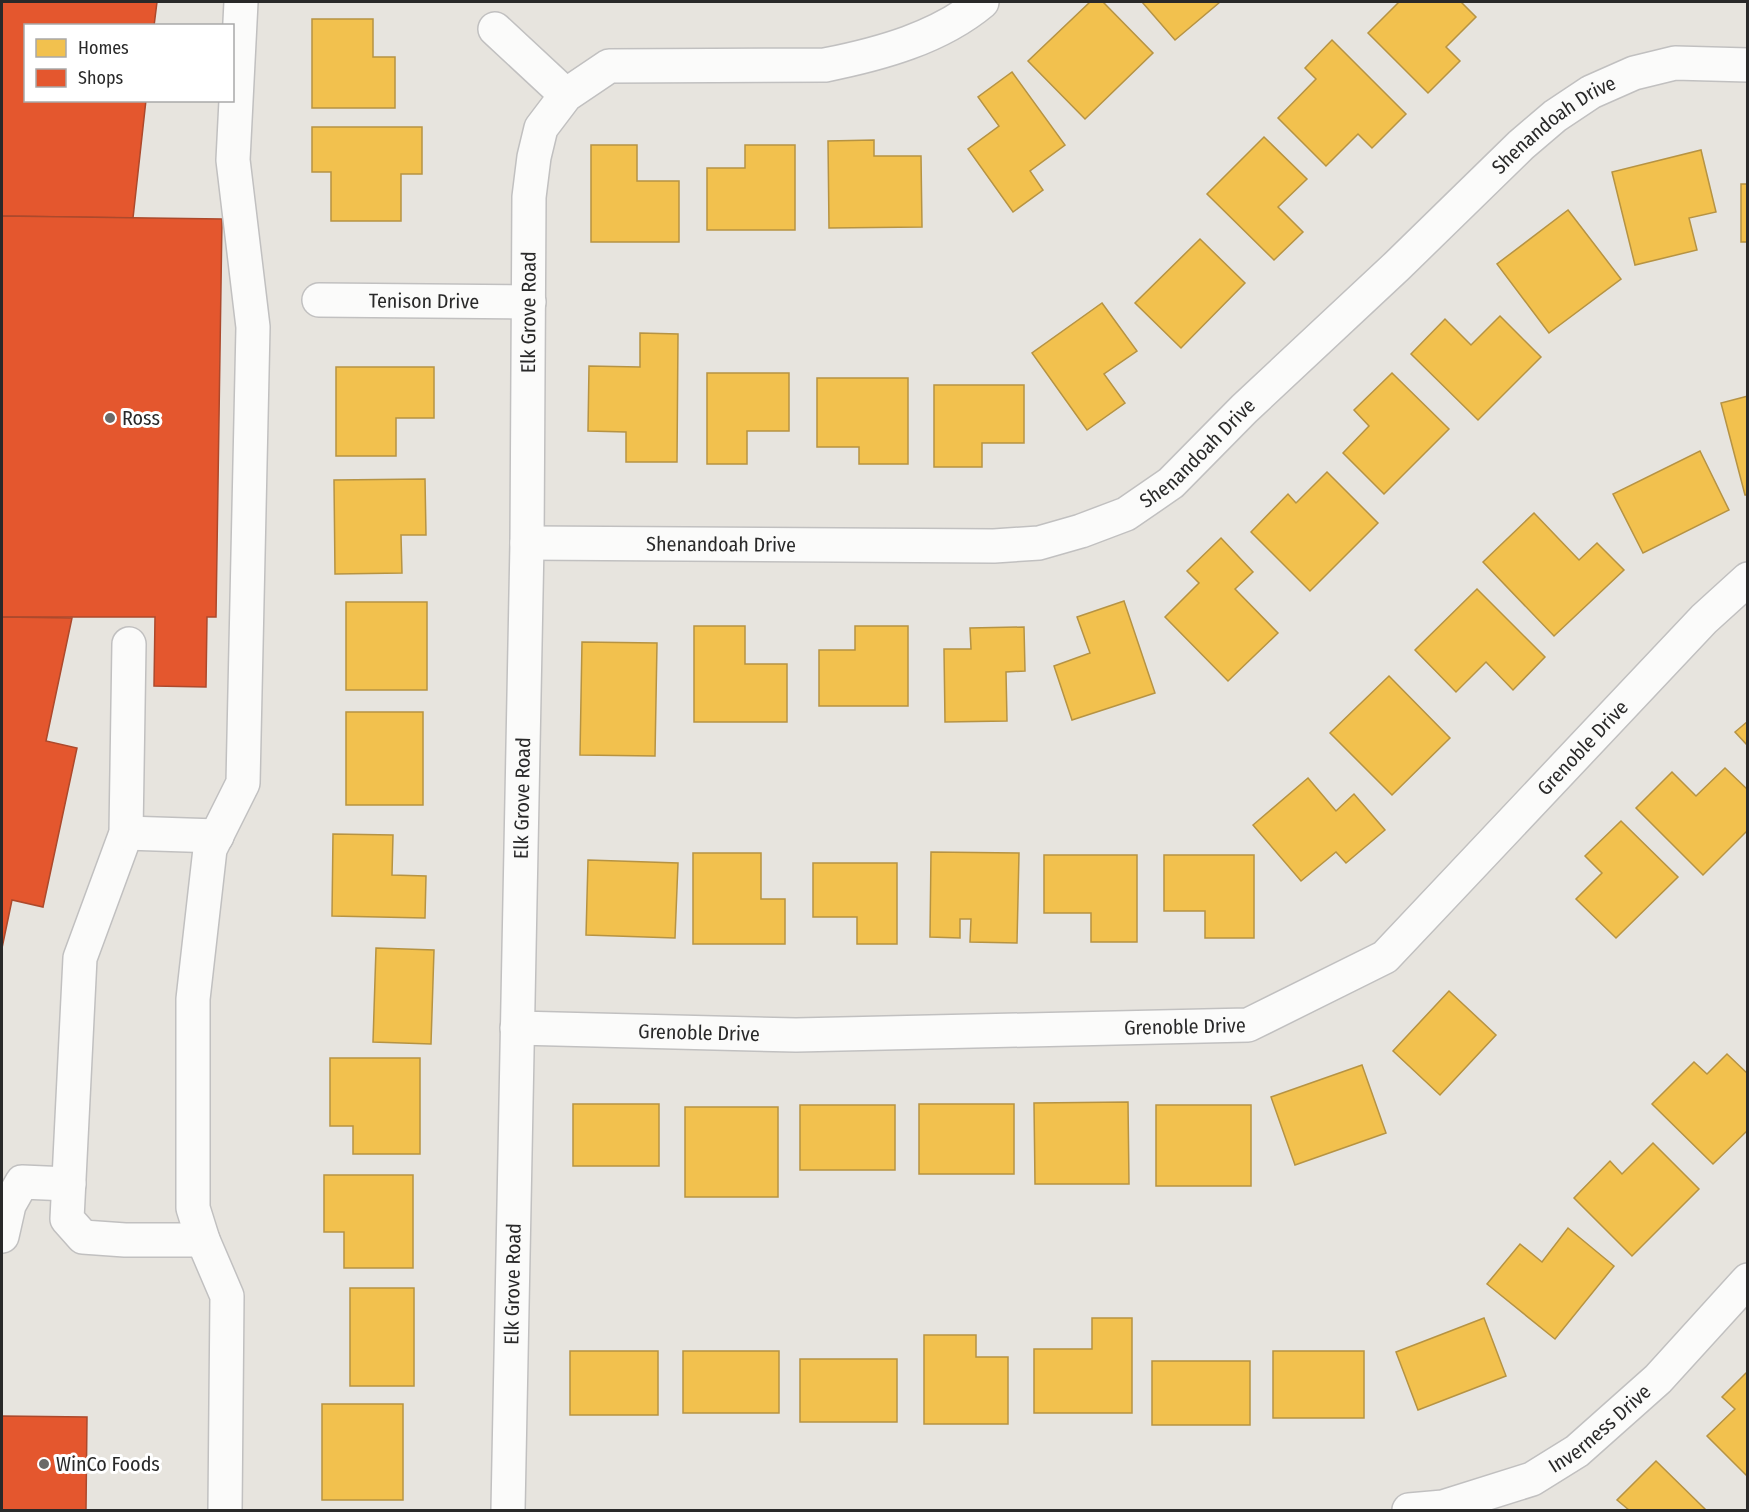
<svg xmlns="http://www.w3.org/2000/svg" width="1749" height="1512" viewBox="0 0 1749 1512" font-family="'Fira Sans Condensed',sans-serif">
	<rect width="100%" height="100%" fill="#e7e4de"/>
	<g fill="#f2c14e" stroke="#b69343" stroke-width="1.5">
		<path d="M1090,2H1103L1153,53L1085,119L1028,61Z"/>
		<path d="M1142,2H1220L1175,40Z"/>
		<path d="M1399,2H1461L1476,17L1446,47L1460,61L1428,93L1368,33Z"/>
		<path d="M312,19H373V57H395V108H312Z"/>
		<path d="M1332,40L1406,114L1372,148L1358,134L1326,166L1278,118L1316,79L1305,68Z"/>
		<path d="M1012,72L1065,145L1030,171L1043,190L1013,212L968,149L999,126L978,97Z"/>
		<path d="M312,127H422V174H401V221H331V172H312Z"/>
		<path d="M1264,137L1307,179L1278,207L1303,232L1274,260L1207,194Z"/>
		<path d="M874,140V156H921L922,227L829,228L828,141Z"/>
		<path d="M591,145H637V181H679V242H591Z"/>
		<path d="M745,145H795V230H707V168H745Z"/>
		<path d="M1701,150L1716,212L1689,218L1697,250L1635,265L1612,172Z"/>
		<rect x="1741" y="184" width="7" height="58"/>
		<path d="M1568,210L1621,279L1549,333L1497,264Z"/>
		<path d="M1200,239L1245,283L1181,348L1135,303Z"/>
		<path d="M1102,303L1137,351L1104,374L1125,403L1087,430L1032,353Z"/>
		<path d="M1500,316L1541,357L1478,420L1411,354L1445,319L1471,345Z"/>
		<path d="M640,333L678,334L677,462H626V432L588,431L589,366L640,367Z"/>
		<path d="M336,367H434V418H396V456H336Z"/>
		<path d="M707,373H789V431H747V464H707Z"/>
		<path d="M1392,373L1449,429L1384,494L1343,453L1369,426L1354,410Z"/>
		<path d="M817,378H908V464H859V447H817Z"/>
		<path d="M934,385H1024V443H982V467H934Z"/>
		<path d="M1748,396V495H1745L1721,403Z"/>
		<path d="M1700,451L1729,510L1643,553L1613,494Z"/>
		<path d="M1327,472L1378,523L1310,591L1251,532L1288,494L1296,503Z"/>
		<path d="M425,479L426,535H401L402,573L335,574L334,480Z"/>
		<path d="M1534,513L1579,560L1597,543L1624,570L1554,636L1483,562Z"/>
		<path d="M1221,538L1253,572L1235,589L1278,633L1228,681L1165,617L1199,583L1187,571Z"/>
		<path d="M1477,589L1545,657L1513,690L1486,662L1456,692L1415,650Z"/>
		<path d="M1124,601L1155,693L1072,720L1054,666L1090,653L1077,617Z"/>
		<rect x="346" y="602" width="81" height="88"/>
		<path d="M694,626H745V664H787V722H694Z"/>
		<path d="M855,626H908V706H819V650H855Z"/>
		<path d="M1024,627L1025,671L1006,672L1007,721L945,722L944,649H971L970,628Z"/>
		<path d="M582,642L657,643L655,756L580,755Z"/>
		<path d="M1389,676L1450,738L1392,795L1330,733Z"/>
		<rect x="346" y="712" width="77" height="93"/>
		<path d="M1748,721V746L1735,732Z"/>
		<path d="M1725,768L1748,790V830L1703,875L1636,808L1672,772L1696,796Z"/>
		<path d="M1308,778L1336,811L1354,794L1385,830L1346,863L1336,852L1301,881L1253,825Z"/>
		<path d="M1621,821L1678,877L1616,938L1576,899L1602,873L1585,856Z"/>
		<path d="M333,834L393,835L392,875L426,876L425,918L332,916Z"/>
		<path d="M931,852L1019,853L1017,943L970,942L971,919H960V938L930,937Z"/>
		<path d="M693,853H761V899H785V944H693Z"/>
		<path d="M1044,855H1137V942H1091V913H1044Z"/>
		<path d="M1164,855H1254V938H1205V911H1164Z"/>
		<path d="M588,860L678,863L675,938L586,935Z"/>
		<path d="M813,863H897V944H857V917H813Z"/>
		<path d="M376,948L434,950L431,1044L373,1042Z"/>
		<path d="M1449,991L1496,1035L1440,1095L1393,1051Z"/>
		<path d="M1727,1054L1748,1074V1130L1713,1164L1652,1104L1694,1062L1707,1074Z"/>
		<path d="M330,1058H420V1154H353V1126H330Z"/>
		<path d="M1362,1065L1386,1133L1295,1165L1271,1097Z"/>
		<path d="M1128,1102L1129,1184H1035L1034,1103Z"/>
		<rect x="573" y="1104" width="86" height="62"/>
		<rect x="919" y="1104" width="95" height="70"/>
		<rect x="800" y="1105" width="95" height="65"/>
		<rect x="1156" y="1105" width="95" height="81"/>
		<rect x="685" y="1107" width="93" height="90"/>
		<path d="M1653,1143L1699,1189L1632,1256L1574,1198L1610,1161L1622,1174Z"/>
		<path d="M324,1175H413V1268H344V1232H324Z"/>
		<path d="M1568,1228L1614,1266L1555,1339L1487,1284L1520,1244L1542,1262Z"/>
		<rect x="350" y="1288" width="64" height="98"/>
		<path d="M1092,1318H1132V1413H1034V1349H1092Z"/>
		<path d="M1484,1318L1506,1376L1418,1410L1396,1352Z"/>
		<path d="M924,1335H976V1357H1008V1424H924Z"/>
		<rect x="570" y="1351" width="88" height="64"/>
		<rect x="683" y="1351" width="96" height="62"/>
		<rect x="1273" y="1351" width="91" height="67"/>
		<rect x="800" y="1359" width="97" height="63"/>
		<rect x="1152" y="1361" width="98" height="64"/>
		<path d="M1748,1371V1477L1707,1436L1735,1409L1722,1397Z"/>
		<rect x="322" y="1404" width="81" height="96"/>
		<path d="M1656,1461L1706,1510H1629L1617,1500Z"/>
	</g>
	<g fill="#e4572e" stroke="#ac492c" stroke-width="1.5">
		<path d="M2,2H157L154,26H26V100H146L133,218L2,216Z"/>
		<path d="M2,216L222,219L216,617H207L206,687L154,686L155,617H2Z"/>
		<path d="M2,617L72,618L46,741L77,748L43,907L12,900L2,948Z"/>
		<path d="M2,1416L87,1417L86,1510H2Z"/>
	</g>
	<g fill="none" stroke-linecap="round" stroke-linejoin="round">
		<defs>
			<g id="minor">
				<path d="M495,29L566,95"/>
				<path id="s1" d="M319,300L529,302"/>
				<path id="s2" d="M527,543L994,546L1039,543L1081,531L1126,514L1171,483L1244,409L1397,266L1521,145L1555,116L1591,92L1634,73L1675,63L1748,65"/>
				<path d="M129,644L126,833L80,958L67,1219L83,1237L125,1240H203"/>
				<path d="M126,833L217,836"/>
				<path id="s3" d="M517,1028L796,1035L1248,1025L1385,957L1704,619L1748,579"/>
				<path d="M2,1236L9,1205L22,1182L69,1184"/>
				<path d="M225,1510L227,1296L203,1240L193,1208V999L210,849L243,783L253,327L233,160L241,2"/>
				<path id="s4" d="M508,1510L527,543L529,197L534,157L541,128L566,95L609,66L825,65C880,54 939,38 982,2"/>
				<path id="s5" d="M1409,1510L1443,1507L1532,1479L1577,1451L1658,1379L1748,1280"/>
			</g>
		</defs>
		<use href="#minor" stroke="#c1c0c0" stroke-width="36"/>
		<use href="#minor" stroke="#fbfbfa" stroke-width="33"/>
	</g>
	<g fill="#6c6a68" stroke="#fff" stroke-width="2">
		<circle cx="110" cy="418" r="6"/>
		<circle cx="44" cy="1464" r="6"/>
	</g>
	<g text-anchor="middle" stroke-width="6" stroke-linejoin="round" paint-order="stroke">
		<g font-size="20" fill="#292929" stroke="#fff">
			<text dy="7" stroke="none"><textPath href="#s2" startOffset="1184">Shenandoah Drive</textPath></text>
			<text dy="7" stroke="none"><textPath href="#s1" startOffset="105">Tenison Drive</textPath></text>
			<text dy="7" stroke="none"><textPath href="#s4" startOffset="1198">Elk Grove Road</textPath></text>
			<text dy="7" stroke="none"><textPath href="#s2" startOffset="698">Shenandoah Drive</textPath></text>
			<text dy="7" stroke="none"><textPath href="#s2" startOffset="194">Shenandoah Drive</textPath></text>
			<text dy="7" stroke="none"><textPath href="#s3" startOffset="1172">Grenoble Drive</textPath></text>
			<text dy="7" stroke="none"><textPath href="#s4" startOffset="712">Elk Grove Road</textPath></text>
			<text dy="7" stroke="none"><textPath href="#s3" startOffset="668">Grenoble Drive</textPath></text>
			<text dy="7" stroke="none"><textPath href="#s3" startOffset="182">Grenoble Drive</textPath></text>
			<text dy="7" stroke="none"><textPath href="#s4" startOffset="226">Elk Grove Road</textPath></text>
			<text dy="7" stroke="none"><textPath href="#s5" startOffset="212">Inverness Drive</textPath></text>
		</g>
		<g font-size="20" fill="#292929" stroke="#fff" text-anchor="start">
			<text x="122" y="425">Ross</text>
			<text x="56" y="1471">WinCo Foods</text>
		</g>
	</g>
	<rect width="1749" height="1512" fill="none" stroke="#292929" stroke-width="6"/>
	<rect x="24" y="24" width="210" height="78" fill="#ffffff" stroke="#a9a9a9" stroke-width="1.5"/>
	<rect x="36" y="39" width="30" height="18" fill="#f2c14e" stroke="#a9a9a9" stroke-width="1.5"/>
	<text x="78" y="54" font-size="18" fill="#292929">Homes</text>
	<rect x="36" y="69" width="30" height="18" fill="#e4572e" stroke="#a9a9a9" stroke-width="1.5"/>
	<text x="78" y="84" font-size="18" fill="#292929">Shops</text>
</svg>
